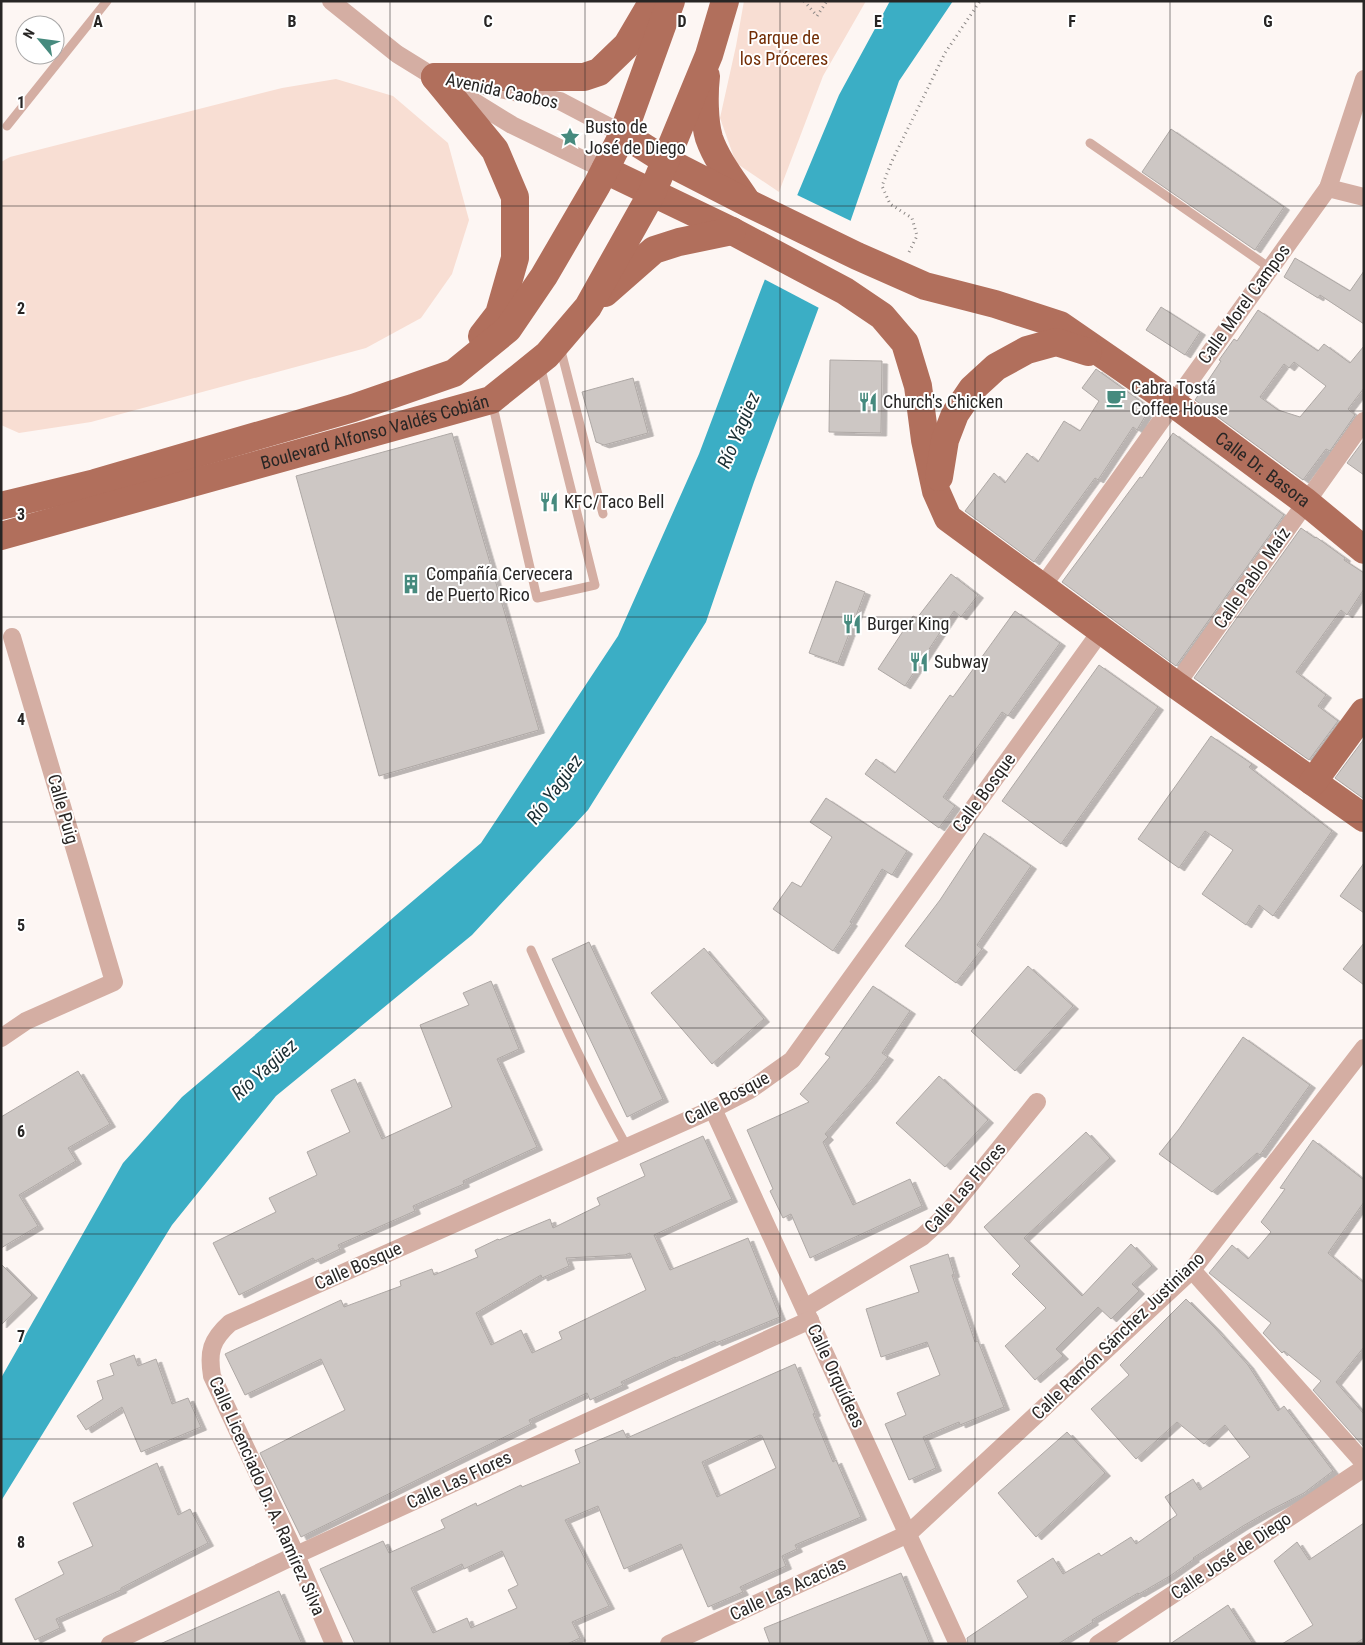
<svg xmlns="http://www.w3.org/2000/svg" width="1365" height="1645" viewBox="0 0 1365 1645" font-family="'Roboto Condensed',sans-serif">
	<defs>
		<filter id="shadow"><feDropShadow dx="5.5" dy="3" stdDeviation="0" flood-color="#0004"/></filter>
	</defs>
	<rect width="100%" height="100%" fill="#fdf6f3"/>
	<g fill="#f8ded3">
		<path d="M744,1H866L823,76L779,192L736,163L720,118L736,46Z"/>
		<path d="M336,79L393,96L448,143L469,220L452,274L421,318L366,348L91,422L19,433L1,425V162L10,157L282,88Z"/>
	</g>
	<path fill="#3baec5" d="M890,1H953L899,81L846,234L754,482L706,622L588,810L472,935L276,1096L172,1225L1,1501V1378L123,1163L182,1097L481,843L618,636L699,454L791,210L839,95Z"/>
	<path fill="#fdf6f3" d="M795,194L853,222L821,309L762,278Z"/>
	<g fill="#cdc7c4" stroke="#aea8a5" fill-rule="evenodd" filter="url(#shadow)">
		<path d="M1171,129L1284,207L1255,250L1142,172Z"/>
		<path d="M1295,258L1350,291L1364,271V324L1320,295L1318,298L1284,277Z"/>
		<path d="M1161,307L1200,332L1185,355L1146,330Z"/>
		<path d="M1258,310L1318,351L1324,344L1350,363L1364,346V388L1348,409L1355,415L1330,451L1326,449L1303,480L1195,400L1221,361L1219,360L1234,339L1237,341ZM1294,362L1326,386L1300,417L1278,410L1260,397L1284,364L1289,368Z"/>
		<path d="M830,360L882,361L881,433L829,432Z"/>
		<path d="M1096,369L1150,408L1137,430L1133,427L1098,480L1095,478L1034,562L965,511L994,473L1005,483L1027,453L1038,462L1064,421L1080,431L1099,401L1082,388Z"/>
		<path d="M633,378L648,433L604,445L596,442L582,392Z"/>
		<path d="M452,433L539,730L379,776L296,476Z"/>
		<path d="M1173,433L1284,515L1176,666L1062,582L1140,477L1142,478Z"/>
		<path d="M1364,440V475L1347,463Z"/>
		<path d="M1301,528L1315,538L1316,537L1345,558L1344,560L1364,573V589L1347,615L1341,610L1296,672L1326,695L1318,706L1338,721L1309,760L1194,678Z"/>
		<path d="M951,574L978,595L961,617L954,611L905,686L878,669L913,616L917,618Z"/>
		<path d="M836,581L865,592L838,663L809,653Z"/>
		<path d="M1015,611L1060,643L1008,716L1002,712L943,797L955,806L939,828L865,774L876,759L895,773L950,695L953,697Z"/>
		<path d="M1099,665L1158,707L1061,844L1002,801Z"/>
		<path d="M1211,736L1252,764L1249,767L1332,831L1273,916L1259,905L1246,925L1202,894L1233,850L1205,831L1179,868L1138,839Z"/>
		<path d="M1364,739V799L1335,778Z"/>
		<path d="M826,798L907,851L892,875L882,869L850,922L852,923L833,951L773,909L792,882L801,887L832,837L810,822Z"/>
		<path d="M984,833L1031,866L977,945L982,949L956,983L905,946L940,900Z"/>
		<path d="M1364,863V913L1340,896Z"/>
		<path d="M589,942L663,1099L627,1117L552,959Z"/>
		<path d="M1364,943V985L1343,969Z"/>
		<path d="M704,948L764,1019L712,1064L651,993Z"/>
		<path d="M1028,966L1073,1006L1015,1071L971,1031Z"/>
		<path d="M491,981L519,1049L497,1059L537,1147L463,1181L464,1184L413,1206L415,1211L338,1245L340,1249L315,1261L313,1258L239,1295L213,1243L276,1212L269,1198L317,1175L307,1152L350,1132L331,1090L355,1079L382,1139L452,1107L420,1025L469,1005L463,993Z"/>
		<path d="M873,986L910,1011L882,1053L888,1057L871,1080L825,1134L828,1137L823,1142L853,1205L910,1179L922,1206L810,1258L791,1214L783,1218L770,1191L773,1189L747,1130L809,1102L800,1094L830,1057L825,1054Z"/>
		<path d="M1243,1037L1310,1085L1260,1155L1257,1153L1212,1192L1159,1154L1179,1129Z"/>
		<path d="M78,1071L110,1124L68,1148L76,1161L19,1195L38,1226L1,1248V1117Z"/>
		<path d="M939,1076L988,1120L945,1167L896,1123Z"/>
		<path d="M1086,1132L1110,1158L1024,1238L1082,1296L1131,1244L1152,1266L1132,1284L1139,1291L1111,1319L1098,1307L1056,1349L1063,1356L1035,1380L1005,1346L1046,1308L1012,1274L1020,1266L984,1227Z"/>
		<path d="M703,1136L732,1199L654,1235L670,1270L748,1238L780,1317L716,1343L715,1341L676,1358L675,1357L621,1382L623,1385L590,1400L587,1393L529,1420L531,1424L301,1537L260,1453L345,1410L321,1359L245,1395L225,1354L341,1300L344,1307L401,1286L400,1281L432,1269L434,1275L478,1257L475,1250L498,1239L499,1240L550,1219L553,1228L600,1205L597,1198L645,1176L640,1164ZM630,1253L646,1290L559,1332L562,1339L532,1353L521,1330L491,1345L476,1313L541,1275L542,1278L569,1266L566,1258L625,1255Z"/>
		<path d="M1313,1140L1364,1180V1202L1328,1253L1364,1283V1347L1336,1382L1364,1414V1447L1313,1390L1321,1381L1284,1351L1282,1353L1263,1333L1271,1323L1209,1273L1232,1245L1248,1259L1271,1232L1261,1222L1285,1189L1280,1188Z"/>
		<path d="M948,1254L954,1274L952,1275L975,1342L978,1341L1004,1407L960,1425L959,1422L923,1437L936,1468L909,1480L885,1424L906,1415L897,1393L940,1375L927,1342L881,1357L866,1309L919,1292L910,1266Z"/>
		<path d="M1,1264L32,1295L1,1325Z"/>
		<path d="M1186,1299L1215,1328L1248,1365L1278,1411L1284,1406L1333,1471L1304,1493L1269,1511L1243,1526L1193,1558L1194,1559L1170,1576L1139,1594L1138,1593L1092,1620L1093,1622L1058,1644H968L967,1638L1028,1597L1017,1581L1053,1558L1063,1574L1099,1553L1101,1556L1131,1537L1136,1544L1177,1515L1165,1497L1193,1479L1200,1490L1250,1457L1225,1425L1204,1444L1177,1422L1136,1459L1091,1409L1129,1375L1120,1365Z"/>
		<path d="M134,1355L138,1366L156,1359L172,1404L188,1398L201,1427L141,1452L122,1407L86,1430L77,1416L103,1399L97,1381L114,1375L110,1364Z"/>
		<path d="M795,1364L815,1413L813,1414L833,1462L836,1460L861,1517L795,1545L797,1549L782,1556L786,1566L740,1587L743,1592L708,1607L681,1544L624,1569L598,1506L565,1520L609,1606L572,1622L580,1638L567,1644H355L320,1569L383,1541L389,1553L445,1528L441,1520L476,1503L477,1506L521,1485L522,1487L580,1463L575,1450L623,1430L627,1438ZM760,1435L762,1436L776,1468L717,1497L702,1462ZM502,1551L518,1585L508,1590L517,1608L471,1628L467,1618L433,1633L411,1588L462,1564L464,1569Z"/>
		<path d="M1067,1432L1105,1473L1036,1537L998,1493Z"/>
		<path d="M157,1463L178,1515L190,1509L208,1543L121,1588V1590L56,1619L60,1628L35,1640L15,1599L64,1574L58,1562L93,1546L73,1503Z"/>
		<path d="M1364,1523V1638L1355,1644H1282L1313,1625L1274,1561L1297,1542L1309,1560Z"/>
		<path d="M901,1573L930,1644H770L764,1628Z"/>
		<path d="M279,1591L302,1644H160Z"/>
		<path d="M1228,1605L1253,1644H1170Z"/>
	</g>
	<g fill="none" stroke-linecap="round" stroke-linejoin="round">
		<g stroke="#8c8886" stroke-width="3" stroke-dasharray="1 4" stroke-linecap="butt">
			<path d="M804,1L817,16L827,1"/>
			<path d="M909,252L917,236L912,218L890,204L882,186L892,161L945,53L980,1"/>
		</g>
		<g stroke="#d4aea3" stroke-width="9">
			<path d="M7,126L107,1"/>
			<path d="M1090,143L1270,268"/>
			<path d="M560,347L603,514"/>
			<path d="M492,402L537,598L595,585L540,365"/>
			<path d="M531,950C560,1017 591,1083 627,1147"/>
		</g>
		<g stroke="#d4aea3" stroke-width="18">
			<path d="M331,1L397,54L512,125L605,170"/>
			<path d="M484,86L560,101L623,134"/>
			<path d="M1328,188L1364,197"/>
			<path d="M1042,587L1328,188L1364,79"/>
			<path d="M1176,685L1364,421"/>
			<path d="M1,1038L26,1021L114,982L12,637"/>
			<path d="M713,1109L958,1644"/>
			<path d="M1192,1270L1364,1463"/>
			<path d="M805,1308L922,1237L944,1217L1037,1102"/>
			<path d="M110,1644L296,1555L810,1320"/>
			<path d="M334,1644L296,1555L212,1376C208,1352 211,1340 230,1323L713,1109L750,1090L792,1060L1101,631"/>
			<path d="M669,1644L908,1534L1192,1270L1364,1048"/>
			<path d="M1098,1644L1364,1468"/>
		</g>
		<g stroke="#b16f5c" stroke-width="28">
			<path d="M706,76C704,93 704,121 709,138C717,161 734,182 747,202"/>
			<path d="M435,77L495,150L515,197V258L499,314L482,336"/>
			<path d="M435,77H584L599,72L627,45L653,1"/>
			<path id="s1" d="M623,134L666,161L748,203L857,256L925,286L995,304L1060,325L1173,403L1306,502L1364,550"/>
			<path d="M605,170L732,231L845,291L882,316L905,343L918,386L925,440L936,491L948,518L1176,685L1364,818"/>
			<path d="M605,293L654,250L679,242L732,231"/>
			<path d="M939,477L945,440L955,414L972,389L996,367L1027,350L1056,342L1088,352"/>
			<path d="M1,506L95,483L353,408L454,373L508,329L544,276L597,185L623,134L671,1"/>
			<path id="s2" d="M1,536L491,400L547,355L588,307L652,193L709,55L725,1"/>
			<path d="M1313,782L1364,712"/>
		</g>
	</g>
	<path fill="none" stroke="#282625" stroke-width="1" stroke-opacity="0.55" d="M195,1V1644M390,1V1644M585,1V1644M780,1V1644M975,1V1644M1170,1V1644M1,206H1364M1,411H1364M1,617H1364M1,822H1364M1,1028H1364M1,1234H1364M1,1439H1364"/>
	<defs>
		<symbol id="sight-bare" viewBox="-9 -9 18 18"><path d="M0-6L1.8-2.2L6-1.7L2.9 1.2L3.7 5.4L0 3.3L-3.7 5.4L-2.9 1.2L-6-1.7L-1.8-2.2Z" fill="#468a7e" stroke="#fff" stroke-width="2.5" paint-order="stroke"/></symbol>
		<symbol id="cafe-bare" viewBox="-9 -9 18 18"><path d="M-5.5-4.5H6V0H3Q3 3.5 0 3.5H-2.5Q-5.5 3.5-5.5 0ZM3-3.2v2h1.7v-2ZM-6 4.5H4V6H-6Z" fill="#468a7e" stroke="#fff" stroke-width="2.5" paint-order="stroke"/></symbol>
		<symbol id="restaurant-bare" viewBox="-9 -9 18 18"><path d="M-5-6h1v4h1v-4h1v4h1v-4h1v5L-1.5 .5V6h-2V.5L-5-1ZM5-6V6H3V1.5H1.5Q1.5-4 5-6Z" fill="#468a7e" stroke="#fff" stroke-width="2.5" paint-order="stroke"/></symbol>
		<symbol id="building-bare" viewBox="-9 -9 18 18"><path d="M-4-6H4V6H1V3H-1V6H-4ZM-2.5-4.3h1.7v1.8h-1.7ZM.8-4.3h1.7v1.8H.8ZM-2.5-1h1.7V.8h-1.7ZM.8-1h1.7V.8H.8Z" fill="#468a7e" stroke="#fff" stroke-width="2.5" paint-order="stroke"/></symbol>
	</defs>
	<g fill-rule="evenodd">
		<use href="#sight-bare" x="556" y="123" width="28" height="28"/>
		<use href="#cafe-bare" x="1102" y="384" width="28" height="28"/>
		<use href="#restaurant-bare" x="854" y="388" width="28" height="28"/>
		<use href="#restaurant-bare" x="535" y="488" width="28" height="28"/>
		<use href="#building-bare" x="397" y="570" width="28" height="28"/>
		<use href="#restaurant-bare" x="838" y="610" width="28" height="28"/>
		<use href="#restaurant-bare" x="905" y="648" width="28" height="28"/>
	</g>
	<g text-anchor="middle" stroke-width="4" stroke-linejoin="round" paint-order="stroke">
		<g font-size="18" fill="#722d05" stroke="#fff">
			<text x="784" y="44">Parque de<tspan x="784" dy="21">los Próceres</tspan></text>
		</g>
		<g font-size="18" fill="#282625" stroke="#fff">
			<text transform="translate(502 91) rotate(12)" y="6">Avenida Caobos</text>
			<text transform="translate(1244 304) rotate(-54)" y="6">Calle Morel Campos</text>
			<text dy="6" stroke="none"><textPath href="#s2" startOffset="388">Boulevard Alfonso Valdés Cobián</textPath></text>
			<text dy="6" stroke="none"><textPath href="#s1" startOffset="728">Calle Dr. Basora</textPath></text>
			<text transform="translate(1252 578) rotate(-55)" y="6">Calle Pablo Maíz</text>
			<text transform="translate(984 793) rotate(-54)" y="6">Calle Bosque</text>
			<text transform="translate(63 809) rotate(74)" y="6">Calle Puig</text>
			<text transform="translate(727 1098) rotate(-28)" y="6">Calle Bosque</text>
			<text transform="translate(965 1188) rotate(-49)" y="6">Calle Las Flores</text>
			<text transform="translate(358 1266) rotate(-24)" y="6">Calle Bosque</text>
			<text transform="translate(1118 1336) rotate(-44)" y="6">Calle Ramón Sánchez Justiniano</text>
			<text transform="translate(836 1376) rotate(65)" y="6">Calle Orquídeas</text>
			<text transform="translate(459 1480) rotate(-25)" y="6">Calle Las Flores</text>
			<text transform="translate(267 1496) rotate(66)" y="6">Calle Licenciado Dr. A. Ramírez Silva</text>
			<text transform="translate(1231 1556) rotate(-34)" y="6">Calle José de Diego</text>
			<text transform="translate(788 1589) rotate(-25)" y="6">Calle Las Acacias</text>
		</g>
		<g font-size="18" fill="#282625" stroke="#fff" text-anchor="start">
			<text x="585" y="133">Busto de<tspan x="585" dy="21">José de Diego</tspan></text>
			<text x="1131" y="394">Cabra Tostá<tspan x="1131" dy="21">Coffee House</tspan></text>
			<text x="883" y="408">Church's Chicken</text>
			<text x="564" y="508">KFC/Taco Bell</text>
			<text x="426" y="580">Compañía Cervecera<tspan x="426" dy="21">de Puerto Rico</tspan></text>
			<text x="867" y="630">Burger King</text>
			<text x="934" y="668">Subway</text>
		</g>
		<g font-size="19" font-style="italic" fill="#1b2f34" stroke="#fff">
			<text transform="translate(738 430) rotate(-67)" y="7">Río Yagüez</text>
			<text transform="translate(554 789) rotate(-54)" y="7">Río Yagüez</text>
			<text transform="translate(264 1069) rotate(-42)" y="7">Río Yagüez</text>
		</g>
	</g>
	<g font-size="16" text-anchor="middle" font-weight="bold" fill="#282625" stroke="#fff" stroke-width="4" stroke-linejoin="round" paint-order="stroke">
		<text x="98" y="27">A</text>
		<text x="292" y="27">B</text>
		<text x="488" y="27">C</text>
		<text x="682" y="27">D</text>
		<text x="878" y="27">E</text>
		<text x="1072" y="27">F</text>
		<text x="1268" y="27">G</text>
		<text x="21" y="108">1</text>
		<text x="21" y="314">2</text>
		<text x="21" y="520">3</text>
		<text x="21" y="725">4</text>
		<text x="21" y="931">5</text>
		<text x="21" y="1137">6</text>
		<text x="21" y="1342">7</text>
		<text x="21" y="1548">8</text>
	</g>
	<rect width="1365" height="1645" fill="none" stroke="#282625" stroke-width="5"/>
	<g transform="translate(40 40) rotate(299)"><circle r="24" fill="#ffffff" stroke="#a9a8a8"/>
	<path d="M0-4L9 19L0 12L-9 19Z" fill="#468a7e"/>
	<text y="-8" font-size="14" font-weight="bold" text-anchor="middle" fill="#282625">N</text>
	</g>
</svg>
